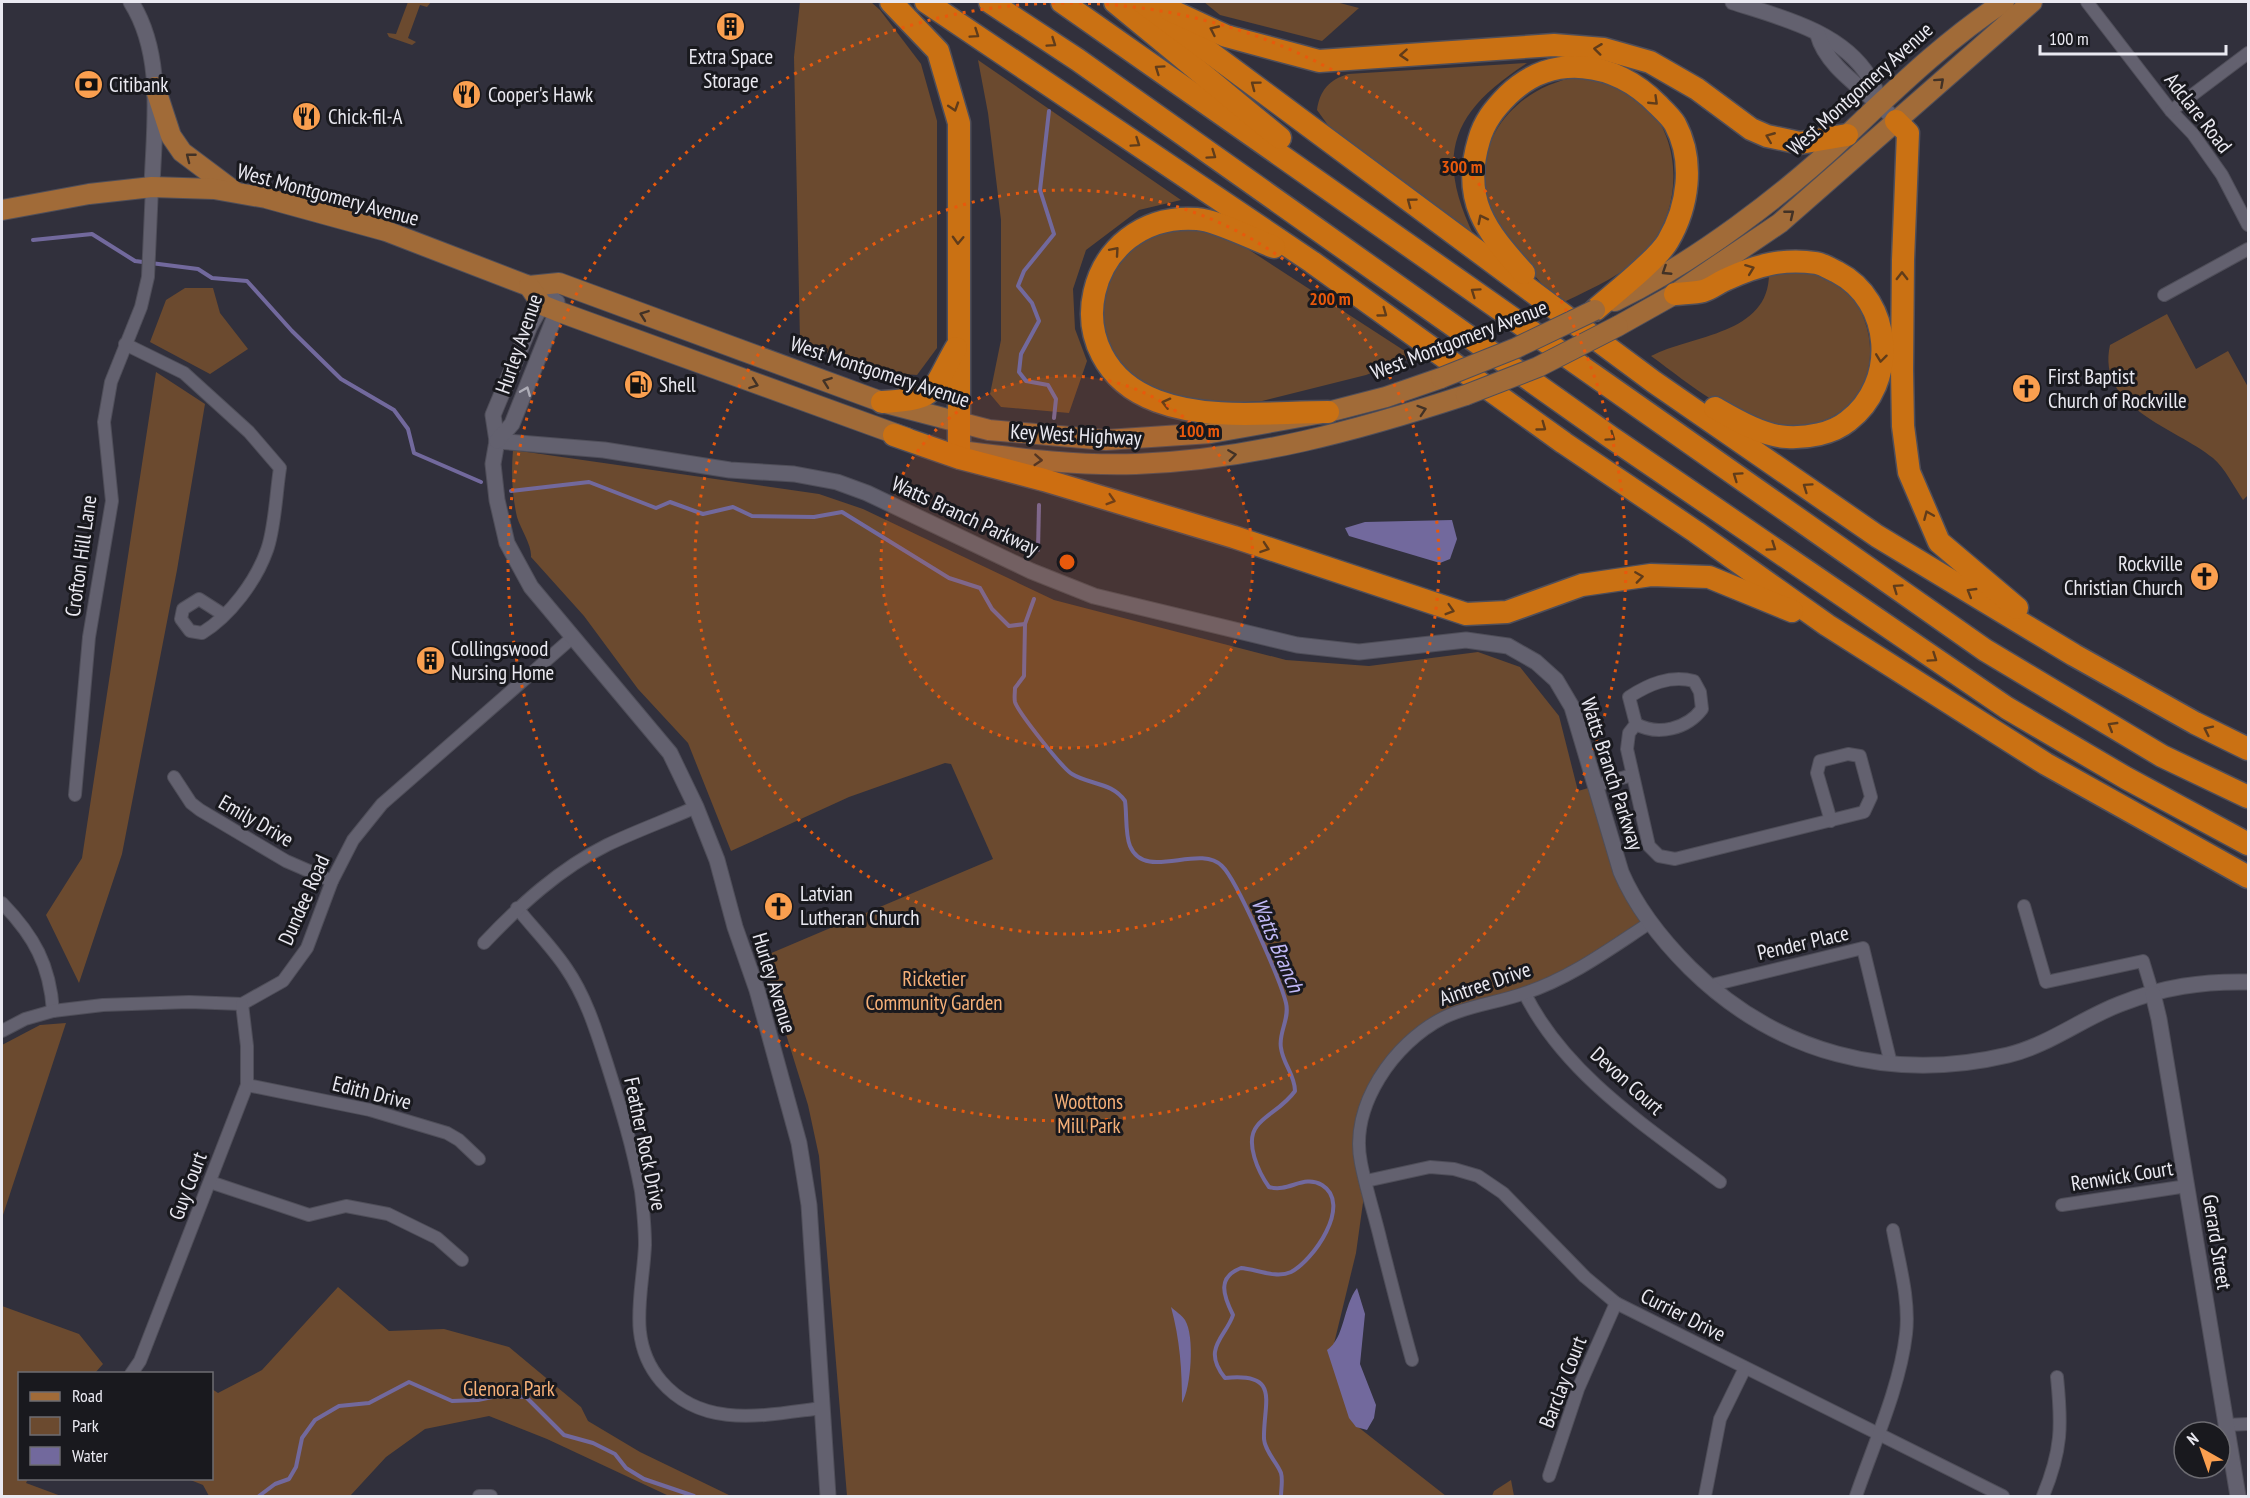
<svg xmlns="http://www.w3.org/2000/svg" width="2250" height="1498" viewBox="0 0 2250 1498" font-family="'PT Sans Narrow',sans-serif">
	<rect width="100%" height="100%" fill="#31303c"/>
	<g fill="#6b4a2f">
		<path d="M408,2H431L427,7L420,5L408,38L416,42L412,45L389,37L387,33L396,34Z"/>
		<path d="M800,2H871L880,10L921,64L937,121V348L917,375L875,372L800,341L794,57Z"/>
		<path d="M1204,2H1336L1359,8L1322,41L1220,15Z"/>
		<path d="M978,60L1181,200L1139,210L1086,250L1073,289L1075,329L1087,361L1069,413L1001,407L990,394L1001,340V220L988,113Z"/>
		<path d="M1527,63C1453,111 1434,153 1474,236L1330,128L1317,110C1320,90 1329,80 1348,74Z"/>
		<path d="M1577,77C1600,79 1627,85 1644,102C1682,139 1682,205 1651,245C1630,273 1590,289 1560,304C1536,276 1504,247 1491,213C1465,148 1512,88 1577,77Z"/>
		<path d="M1165,229H1194L1237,242L1414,357L1366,375L1262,401L1230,403L1188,398L1154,389L1129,373L1113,355L1103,334L1104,287L1133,244Z"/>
		<path d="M1818,270C1829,277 1844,285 1852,294C1857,301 1861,311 1864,319C1886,377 1847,433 1783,425C1727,418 1695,388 1651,356C1693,334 1771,335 1769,271Z"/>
		<path d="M185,288H213L220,313L248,349L210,374L150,342L166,300Z"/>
		<path d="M2167,314L2196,369L2228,351L2248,387V495L2243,500C2234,487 2225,468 2213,458C2175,427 2096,408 2110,345Z"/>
		<path d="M156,372L205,404L177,570L122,854L79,983L46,915L82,858Z"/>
		<path d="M513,450L819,494L863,509L1054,600L1286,660L1369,666L1478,652L1520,667L1559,716L1578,791L1595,786L1621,872L1651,922L1572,973L1462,1009L1402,1048L1362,1120L1366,1181L1356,1253L1331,1356L1353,1423L1446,1496H847L819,1156L808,1105L762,957L993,859L951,764L945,763L849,797L731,851L688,743L638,689L584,616L531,557C532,545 521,530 517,517C512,495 511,473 513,450Z"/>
		<path d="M66,1023L2,1218V1045L40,1025Z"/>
		<path d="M338,1287L389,1331L444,1329L509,1347L581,1407L588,1421L640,1452L731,1496H669L547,1439L489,1416L425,1429L386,1457L350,1496H209L203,1485L188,1479L212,1478V1389L218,1393L262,1370Z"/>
		<path d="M2,1306L79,1334L103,1364L95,1373L20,1374V1478L28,1479L26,1483L61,1496H2Z"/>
		<path d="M1511,1480L1514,1496H1492L1494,1491Z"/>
	</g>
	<g fill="#72699d">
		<path d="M1452,520L1457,539L1450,559L1440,563L1349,536L1345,528L1365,522Z"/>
		<path d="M1357,1288L1365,1314L1360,1364L1376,1405L1374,1418L1367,1430L1356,1427L1349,1418L1327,1350C1345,1338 1343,1306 1357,1288Z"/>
		<path d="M1171,1307C1175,1311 1182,1315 1185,1320C1195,1336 1191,1388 1182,1403C1182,1370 1180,1340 1171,1307Z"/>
	</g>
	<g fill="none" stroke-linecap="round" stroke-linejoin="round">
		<g stroke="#72699d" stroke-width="4">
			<path d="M1049,111L1040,190L1054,234L1024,271L1018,286L1032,303L1039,321L1021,354L1019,372L1026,381L1048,385L1056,399L1054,418"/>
			<path d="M33,240L92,234L135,261L198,269L212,278L247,281L292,331L341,379L394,410L408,429L414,453L481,482"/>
			<path d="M511,491L589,482L656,508L670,502L703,514L733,507L752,516L814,517L842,512L949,578L980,588L992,609L1009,626L1025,624"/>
			<path d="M1038,550L1039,505"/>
			<path d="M1034,599L1025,624L1024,676L1015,688C1015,692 1014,698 1015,702C1018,712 1063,769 1072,774C1090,785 1112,782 1125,801C1127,814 1125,834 1130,846C1145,882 1199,843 1222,866C1237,880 1281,982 1286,1003C1290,1019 1278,1033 1281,1048C1283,1064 1295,1075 1295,1091C1283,1108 1266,1114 1257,1126C1244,1142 1259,1173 1269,1187C1289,1193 1303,1174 1322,1185C1353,1204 1313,1261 1291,1272C1276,1279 1256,1269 1241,1268C1217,1277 1223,1295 1233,1315C1226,1337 1201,1348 1225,1378C1282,1372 1263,1403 1264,1439C1265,1452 1277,1462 1281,1473C1283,1480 1281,1489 1281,1496"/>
			<path d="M259,1496L275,1484L289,1479L296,1467L302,1438L315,1420L339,1406L369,1403L409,1382L452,1401L478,1400L497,1396L526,1397L564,1435L593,1443L615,1454L626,1468L644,1479L694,1496"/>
		</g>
		<defs>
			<g id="minor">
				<path d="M2087,2L2171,111L2193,134L2222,175L2248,225"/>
				<path d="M2171,111L2248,53"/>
				<path d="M2164,295L2248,249"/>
				<path d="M125,344L184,373L249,432L280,468C276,493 275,528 267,550C256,581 230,616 202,633L190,631L181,619L183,609L199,599L224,615"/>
				<path d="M1636,724C1658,736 1687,729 1702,709L1700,692L1694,681C1670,675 1649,684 1629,697L1636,724L1629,733L1627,749L1649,846L1659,856L1675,859L1864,812L1871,797L1860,756L1848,754L1820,761L1817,773L1831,821"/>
				<path d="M174,777L191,803L200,810L286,861L332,881"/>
				<path d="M1595,786L1632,775"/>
				<path d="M75,795L89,637L112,501L104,422L111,382L141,307L148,277L152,187"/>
				<path d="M2,903C34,936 50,965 53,1011"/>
				<path d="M2024,906L2046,982L2143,961L2153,994"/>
				<path d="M517,908C533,928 552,947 566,968C586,997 596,1030 607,1064C620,1105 633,1147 641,1191C643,1208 645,1228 645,1245C643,1293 626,1340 661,1381C703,1430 765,1415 822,1408"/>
				<path d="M484,943C520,905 559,869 607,845C636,831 667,820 696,807"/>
				<path d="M1708,986L1863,948L1891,1064"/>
				<path d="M1525,994C1566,1076 1649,1128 1720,1182"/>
				<path d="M2,1031L25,1019L53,1011L103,1005L189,1002L242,1004L283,981L307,948L332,881L353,840L382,804L573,637"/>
				<path d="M247,1085L370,1110L447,1133L459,1140L479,1159"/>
				<path d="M1366,1181L1430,1167L1454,1169L1478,1176L1503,1193L1585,1277L1616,1303L2003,1496"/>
				<path d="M210,1182L309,1215L346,1206L388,1214L437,1238L462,1260"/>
				<path d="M2062,1205L2187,1186"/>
				<path d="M1412,1360C1401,1321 1391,1281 1381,1242C1375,1216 1366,1189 1361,1163C1349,1106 1394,1043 1443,1018C1469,1005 1498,1003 1525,993C1571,978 1611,948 1651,922"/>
				<path d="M131,1374L140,1361L247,1085V1046L242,1004"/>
				<path d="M2226,1425L2248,1424"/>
				<path d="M1549,1476L1578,1389L1616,1303"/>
				<path d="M479,1496H491"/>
				<path d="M1705,1496L1720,1419L1745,1368"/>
				<path d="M1856,1496C1873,1446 1900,1387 1906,1334C1910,1300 1899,1263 1893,1230"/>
				<path d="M2043,1496C2062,1450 2062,1426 2057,1377"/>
			</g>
			<g id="tertiary">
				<path d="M131,2C165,56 154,125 152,187"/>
				<path d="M1733,2C1780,17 1842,32 1869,77C1874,84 1877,94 1880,103"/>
				<path d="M1818,35C1827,70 1873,94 1896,121"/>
				<path d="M559,283L542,305L530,326L493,415L497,441L493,464L497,500L507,543L531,587L670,753L696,807L717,860L735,927L757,990L799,1143L809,1205L828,1496"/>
				<path d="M497,441L604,450L730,470L794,474L837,482L867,493L1031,571L1094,596L1297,645L1359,652L1466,640L1508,646L1536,662L1556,680L1572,707L1621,872C1636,907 1663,941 1690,968C1776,1053 1890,1083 2008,1055C2049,1045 2081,1019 2120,1004C2163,987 2202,981 2248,982"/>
				<path d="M497,441L512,424L557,311V302"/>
				<path d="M2153,994L2159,1019L2238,1496"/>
			</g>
			<g id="primary">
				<path d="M155,87L171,136L182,152L234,191"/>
				<path d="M2,210L89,194L152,187L214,189L266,198L386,231L529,286L559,283L882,402L989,430L1106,440L1211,433L1328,412L1386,397L1441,378"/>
				<path d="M529,286L542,305L557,311L907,438"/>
				<path d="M1615,301C1694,263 1784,195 1848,134C1898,87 1946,40 2004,2"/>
				<path d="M1618,326L1675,294L1780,223L2032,2"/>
				<path d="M968,452C1023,459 1080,466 1136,464C1250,460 1359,430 1466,395"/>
			</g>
			<g id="motorway">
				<path d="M891,2L938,51L959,123V451"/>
				<path d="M926,2L1312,262L1564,443L1696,532L1827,625L2046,764L2248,877"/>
				<path d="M990,2L1078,60L1612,438L2007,708L2126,778L2248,844"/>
				<path d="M1062,2L1985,650L2162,756L2248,797"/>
				<path d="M1115,2L1280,138"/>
				<path d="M1142,2L1654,382L1877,536L2074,655L2195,723L2248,749"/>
				<path d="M1170,10L1226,36L1319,61L1554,45L1604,49L1650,62L1697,89L1751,129L1767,136L1800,143L1847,135"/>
				<path d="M1896,121L1908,133L1903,260L1902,370L1903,426L1909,472L1939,542L2017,608"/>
				<path d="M1274,247C1255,240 1216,220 1197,219C1085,211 1049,361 1157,401C1210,421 1272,412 1328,412"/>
				<path d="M1524,273C1486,231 1461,200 1479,140C1484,122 1494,109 1508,95C1552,52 1615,61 1657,104C1663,110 1671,117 1675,124C1695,161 1688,207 1668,241C1658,259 1612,295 1595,310"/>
				<path d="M1675,294C1684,293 1695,293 1703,291C1711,289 1719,282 1727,279C1757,265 1784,258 1816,263C1823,264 1830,269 1837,272C1893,301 1898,383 1848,421C1832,434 1807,438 1787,437C1763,436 1736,420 1715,408"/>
				<path d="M882,402C939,399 930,393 956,348"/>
				<path d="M894,435L960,458L1044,480L1234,537L1466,614L1507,612L1582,585L1651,575L1709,577L1792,611"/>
			</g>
		</defs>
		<use href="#minor" stroke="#4f4e59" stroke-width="14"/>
		<use href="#tertiary" stroke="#4f4e59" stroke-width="17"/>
		<use href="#primary" stroke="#4f4e59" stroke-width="22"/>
		<use href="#motorway" stroke="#4f4e59" stroke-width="25"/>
		<use href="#minor" stroke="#63616f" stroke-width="12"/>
		<use href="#tertiary" stroke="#63616f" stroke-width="15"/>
		<use href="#primary" stroke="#a16b38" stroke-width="20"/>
		<use href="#motorway" stroke="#ca7113" stroke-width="22"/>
		<defs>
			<g id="primary-bridge">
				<path d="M1441,378L1516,348L1595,310"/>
				<path d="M1466,395L1538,367L1618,326"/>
			</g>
		</defs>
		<use href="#primary-bridge" stroke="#4f4e59" stroke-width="22" stroke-linecap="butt"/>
		<use href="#primary-bridge" stroke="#a16b38" stroke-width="20"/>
	</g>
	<defs><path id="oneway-chevron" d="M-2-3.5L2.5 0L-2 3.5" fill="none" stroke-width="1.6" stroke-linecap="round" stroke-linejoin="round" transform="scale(1.5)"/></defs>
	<g stroke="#603c1a">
		<use href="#oneway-chevron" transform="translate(1214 30) rotate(-155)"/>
		<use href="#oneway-chevron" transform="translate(975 34) rotate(34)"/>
		<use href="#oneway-chevron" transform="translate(1052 43) rotate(34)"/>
		<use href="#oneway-chevron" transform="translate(1598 49) rotate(-173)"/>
		<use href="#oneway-chevron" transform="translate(1404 55) rotate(176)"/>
		<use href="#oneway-chevron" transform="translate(1159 69) rotate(-145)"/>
		<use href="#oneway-chevron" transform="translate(1255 85) rotate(-143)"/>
		<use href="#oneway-chevron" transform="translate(1654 101) rotate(44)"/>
		<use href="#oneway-chevron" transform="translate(954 107) rotate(72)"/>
		<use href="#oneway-chevron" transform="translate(1770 137) rotate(-158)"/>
		<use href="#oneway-chevron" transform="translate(1136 143) rotate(34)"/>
		<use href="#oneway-chevron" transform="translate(1212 155) rotate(35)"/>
		<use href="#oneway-chevron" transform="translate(1411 202) rotate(-143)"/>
		<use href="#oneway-chevron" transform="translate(1482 219) rotate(-117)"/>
		<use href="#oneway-chevron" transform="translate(958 240) rotate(92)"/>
		<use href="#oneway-chevron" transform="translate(1115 251) rotate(-49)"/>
		<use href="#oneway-chevron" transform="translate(1750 269) rotate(-21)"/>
		<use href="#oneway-chevron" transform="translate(1902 276) rotate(-90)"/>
		<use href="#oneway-chevron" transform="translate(1475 292) rotate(-145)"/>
		<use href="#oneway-chevron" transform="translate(1383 313) rotate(36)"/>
		<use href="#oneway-chevron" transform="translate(1881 358) rotate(97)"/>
		<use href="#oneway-chevron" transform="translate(1166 403) rotate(-166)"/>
		<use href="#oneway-chevron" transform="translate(1542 427) rotate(36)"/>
		<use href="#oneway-chevron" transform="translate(1611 437) rotate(35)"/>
		<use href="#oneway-chevron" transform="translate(1737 476) rotate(-145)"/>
		<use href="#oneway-chevron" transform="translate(1807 487) rotate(-145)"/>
		<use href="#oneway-chevron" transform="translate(1111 500) rotate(17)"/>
		<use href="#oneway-chevron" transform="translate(1928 515) rotate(-113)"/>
		<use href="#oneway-chevron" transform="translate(1772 547) rotate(34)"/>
		<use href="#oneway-chevron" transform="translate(1265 548) rotate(19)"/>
		<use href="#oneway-chevron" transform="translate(1639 577) rotate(-8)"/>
		<use href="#oneway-chevron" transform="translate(1897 588) rotate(-145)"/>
		<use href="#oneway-chevron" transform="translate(1971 592) rotate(-149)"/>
		<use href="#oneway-chevron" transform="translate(1450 610) rotate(17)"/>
		<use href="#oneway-chevron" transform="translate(1933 658) rotate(34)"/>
		<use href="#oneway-chevron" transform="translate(2112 726) rotate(-149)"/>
		<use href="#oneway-chevron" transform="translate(2208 730) rotate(-154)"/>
	</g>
	<g stroke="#423226">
		<use href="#oneway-chevron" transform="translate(1940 82) rotate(-42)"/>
		<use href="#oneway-chevron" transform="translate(190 157) rotate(-142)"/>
		<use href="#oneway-chevron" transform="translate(1790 214) rotate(-39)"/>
		<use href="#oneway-chevron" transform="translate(1666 271) rotate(147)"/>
		<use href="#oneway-chevron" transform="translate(644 315) rotate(-160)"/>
		<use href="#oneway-chevron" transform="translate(827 382) rotate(-160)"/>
		<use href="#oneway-chevron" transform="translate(754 384) rotate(20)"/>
		<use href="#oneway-chevron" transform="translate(1422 410) rotate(-18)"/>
		<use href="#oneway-chevron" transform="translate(1232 455) rotate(-8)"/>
		<use href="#oneway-chevron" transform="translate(1038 460) rotate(4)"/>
	</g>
	<use stroke="#adacb6" href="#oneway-chevron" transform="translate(526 391) rotate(-68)"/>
	<circle cx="1067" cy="562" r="186" fill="#e8590c" fill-opacity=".12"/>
	<g fill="none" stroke="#e8590c" stroke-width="3" stroke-dasharray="3 6">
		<circle cx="1067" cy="562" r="186"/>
		<circle cx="1067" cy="562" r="372"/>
		<circle cx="1067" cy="562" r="559"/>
	</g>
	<defs>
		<symbol id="building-disc" viewBox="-11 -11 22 22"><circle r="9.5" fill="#fa9f4f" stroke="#19191e"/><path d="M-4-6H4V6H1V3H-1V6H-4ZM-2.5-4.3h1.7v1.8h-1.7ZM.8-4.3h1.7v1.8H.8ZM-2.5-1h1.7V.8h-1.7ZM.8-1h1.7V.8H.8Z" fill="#111"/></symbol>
		<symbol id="bank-disc" viewBox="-11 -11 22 22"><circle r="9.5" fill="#fa9f4f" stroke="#19191e"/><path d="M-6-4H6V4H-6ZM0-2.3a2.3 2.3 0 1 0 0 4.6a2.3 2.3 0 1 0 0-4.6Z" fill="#111"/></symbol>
		<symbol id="restaurant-disc" viewBox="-11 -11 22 22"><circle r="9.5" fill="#fa9f4f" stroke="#19191e"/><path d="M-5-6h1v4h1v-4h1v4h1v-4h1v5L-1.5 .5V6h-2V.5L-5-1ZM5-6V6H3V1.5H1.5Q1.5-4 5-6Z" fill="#111"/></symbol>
		<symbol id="fuel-disc" viewBox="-11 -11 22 22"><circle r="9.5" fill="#fa9f4f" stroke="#19191e"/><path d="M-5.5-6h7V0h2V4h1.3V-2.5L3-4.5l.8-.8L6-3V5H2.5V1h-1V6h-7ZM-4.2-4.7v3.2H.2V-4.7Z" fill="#111"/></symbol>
		<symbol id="church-disc" viewBox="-11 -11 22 22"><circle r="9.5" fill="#fa9f4f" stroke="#19191e"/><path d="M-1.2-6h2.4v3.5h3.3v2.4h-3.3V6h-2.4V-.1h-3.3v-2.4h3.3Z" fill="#111"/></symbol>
	</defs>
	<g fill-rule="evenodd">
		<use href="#building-disc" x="714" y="10" width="33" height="33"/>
		<use href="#bank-disc" x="72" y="68" width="33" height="33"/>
		<use href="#restaurant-disc" x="450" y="78" width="33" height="33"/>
		<use href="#restaurant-disc" x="290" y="100" width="33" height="33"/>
		<use href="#fuel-disc" x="622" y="368" width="33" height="33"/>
		<use href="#church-disc" x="2010" y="372" width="33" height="33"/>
		<use href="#church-disc" x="2188" y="560" width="33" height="33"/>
		<use href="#building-disc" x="414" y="644" width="33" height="33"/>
		<use href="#church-disc" x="762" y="890" width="33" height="33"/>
	</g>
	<g text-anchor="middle" stroke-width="6" stroke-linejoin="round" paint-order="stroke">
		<g font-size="21" fill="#eae9f1" stroke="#19191e" text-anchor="start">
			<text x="731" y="64" text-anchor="middle">Extra Space<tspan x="731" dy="24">Storage</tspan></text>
			<text x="109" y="92">Citibank</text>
			<text x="488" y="102">Cooper's Hawk</text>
			<text x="328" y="124">Chick-fil-A</text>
			<text x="2048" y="384">First Baptist<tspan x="2048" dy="24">Church of Rockville</tspan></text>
			<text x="659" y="392">Shell</text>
			<text x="2183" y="571" text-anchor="end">Rockville<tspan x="2183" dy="24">Christian Church</tspan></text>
			<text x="451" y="656">Collingswood<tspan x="451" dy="24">Nursing Home</tspan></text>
			<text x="800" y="901">Latvian<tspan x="800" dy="24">Lutheran Church</tspan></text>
		</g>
		<g font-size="21" fill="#eae9f1" stroke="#19191e">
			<text transform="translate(1860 89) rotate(-42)" y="7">West Montgomery Avenue</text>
			<text transform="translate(2198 113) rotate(52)" y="7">Adclare Road</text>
			<text transform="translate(328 195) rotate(15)" y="7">West Montgomery Avenue</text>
			<text transform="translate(1459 340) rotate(-21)" y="7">West Montgomery Avenue</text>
			<text transform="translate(519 344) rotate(-71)" y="7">Hurley Avenue</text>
			<text transform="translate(880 372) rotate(18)" y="7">West Montgomery Avenue</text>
			<text transform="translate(1076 435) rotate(3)" y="7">Key West Highway</text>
			<text transform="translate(965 516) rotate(25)" y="7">Watts Branch Parkway</text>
			<text transform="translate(81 556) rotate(-82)" y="7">Crofton Hill Lane</text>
			<text transform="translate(1612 774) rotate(72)" y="7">Watts Branch Parkway</text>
			<text transform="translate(256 821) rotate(30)" y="7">Emily Drive</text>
			<text transform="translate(304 900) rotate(-66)" y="7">Dundee Road</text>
			<text transform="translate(1803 943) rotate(-13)" y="7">Pender Place</text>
			<text transform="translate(774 983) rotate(73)" y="7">Hurley Avenue</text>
			<text transform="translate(1485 984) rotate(-19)" y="7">Aintree Drive</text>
			<text transform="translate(1627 1081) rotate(42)" y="7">Devon Court</text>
			<text transform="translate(372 1093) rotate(14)" y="7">Edith Drive</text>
			<text transform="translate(645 1144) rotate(78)" y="7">Feather Rock Drive</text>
			<text transform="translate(2122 1176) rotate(-9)" y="7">Renwick Court</text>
			<text transform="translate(188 1186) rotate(-69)" y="7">Guy Court</text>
			<text transform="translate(2217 1242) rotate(81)" y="7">Gerard Street</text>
			<text transform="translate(1683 1315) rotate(27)" y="7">Currier Drive</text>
			<text transform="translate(1563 1382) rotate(-69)" y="7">Barclay Court</text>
		</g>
		<g font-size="21" fill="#f6b078" stroke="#19191e">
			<text x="934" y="986">Ricketier<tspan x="934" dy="24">Community Garden</tspan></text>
			<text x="1089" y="1109">Woottons<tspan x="1089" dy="24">Mill Park</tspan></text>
			<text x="509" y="1396">Glenora Park</text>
		</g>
		<g font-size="22" font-style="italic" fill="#c2b9f8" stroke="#19191e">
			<text transform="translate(1278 945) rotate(67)" y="8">Watts Branch</text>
		</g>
	</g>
	<circle cx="1067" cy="562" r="9" fill="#e8590c" stroke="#19191e" stroke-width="3"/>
	<g font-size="18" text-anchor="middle" font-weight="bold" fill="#e8590c" stroke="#19191e" stroke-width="6" stroke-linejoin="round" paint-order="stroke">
		<text x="1462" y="173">300 m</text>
		<text x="1330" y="305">200 m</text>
		<text x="1199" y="437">100 m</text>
	</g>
	<rect width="2250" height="1498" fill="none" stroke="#eae9f1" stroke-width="6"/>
	<rect x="18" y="1372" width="195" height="108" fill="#19191e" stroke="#6d6c72" stroke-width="1.5"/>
	<rect x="30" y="1392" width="30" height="9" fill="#a16b38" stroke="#6d6c72" stroke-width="1.5"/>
	<text x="72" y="1402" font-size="18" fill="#eae9f1">Road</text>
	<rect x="30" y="1417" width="30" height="18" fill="#6b4a2f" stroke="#6d6c72" stroke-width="1.5"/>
	<text x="72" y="1432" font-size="18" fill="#eae9f1">Park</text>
	<rect x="30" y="1447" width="30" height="18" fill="#72699d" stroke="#6d6c72" stroke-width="1.5"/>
	<text x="72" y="1462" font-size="18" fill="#eae9f1">Water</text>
	<g transform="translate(2202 1450) rotate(320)"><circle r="28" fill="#19191e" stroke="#6d6c72" stroke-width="1.5"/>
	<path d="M0-4.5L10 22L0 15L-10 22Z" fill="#fa9f4f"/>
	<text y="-9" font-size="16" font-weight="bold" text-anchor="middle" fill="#eae9f1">N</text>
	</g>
	<path d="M2040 45v9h186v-9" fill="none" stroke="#eae9f1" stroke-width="3"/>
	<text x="2049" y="45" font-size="18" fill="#eae9f1" stroke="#19191e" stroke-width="4.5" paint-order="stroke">100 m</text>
</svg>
